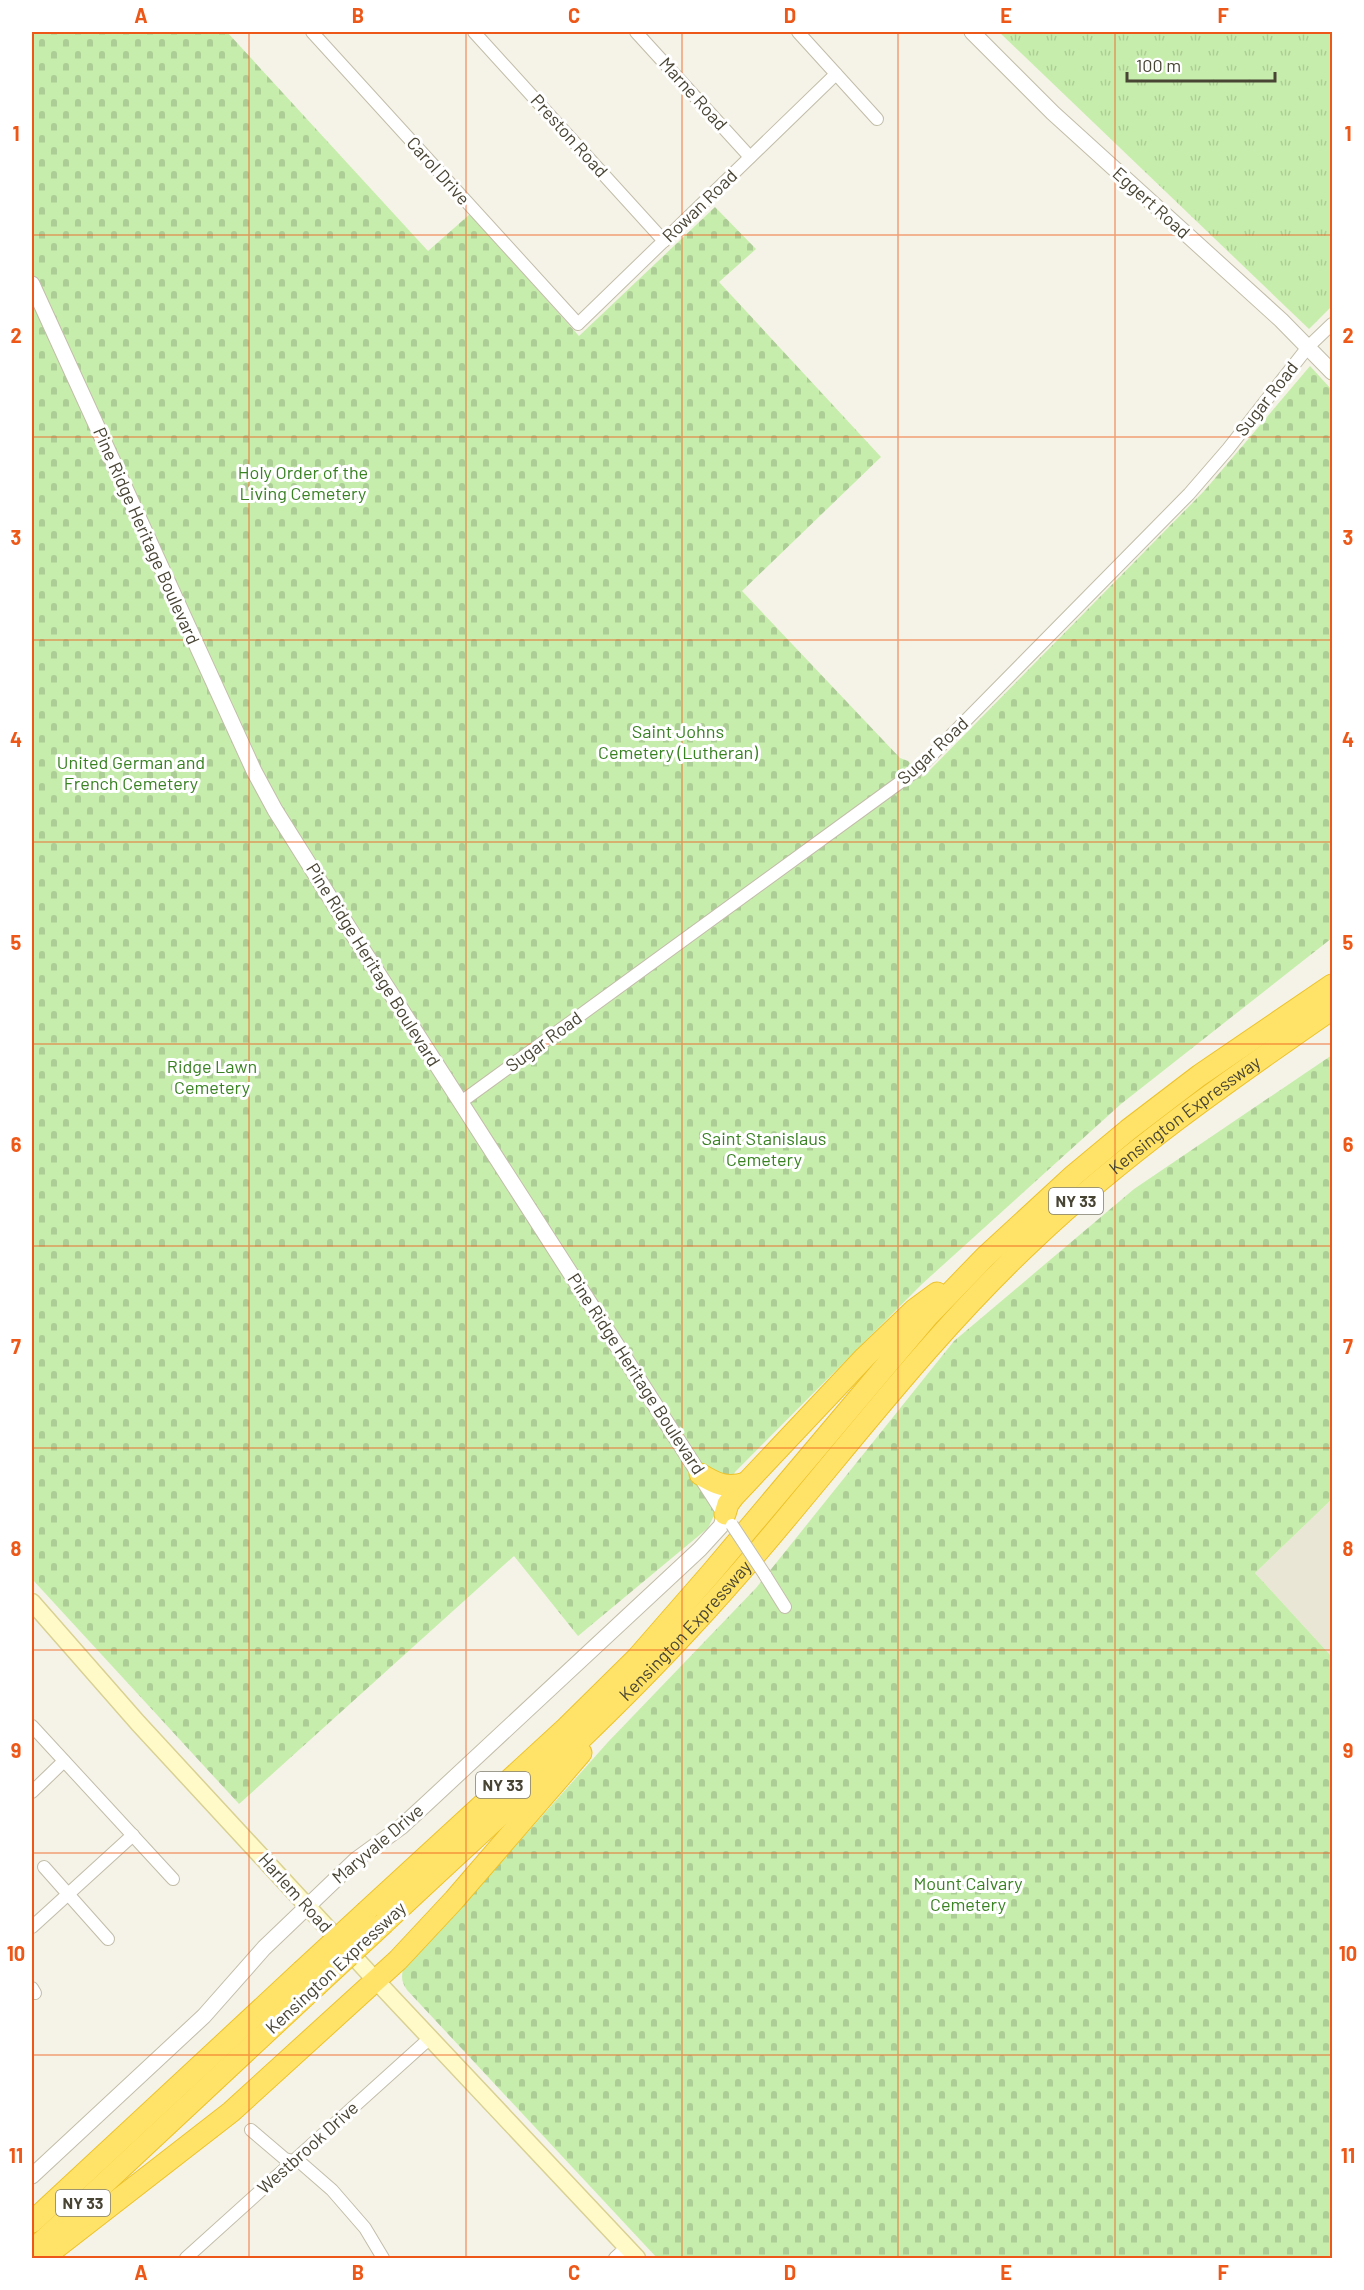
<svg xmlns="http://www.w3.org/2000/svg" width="1364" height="2290" viewBox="0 0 1364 2290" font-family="Barlow,sans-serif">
	<defs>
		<pattern id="grass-tufts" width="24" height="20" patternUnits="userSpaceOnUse" patternTransform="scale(1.5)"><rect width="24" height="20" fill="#c7edac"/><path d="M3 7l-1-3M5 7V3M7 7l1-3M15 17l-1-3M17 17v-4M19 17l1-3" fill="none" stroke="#accd95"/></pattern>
		<pattern id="cemetery-stones" width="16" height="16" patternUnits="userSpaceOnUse" patternTransform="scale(1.5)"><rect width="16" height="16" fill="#c7edac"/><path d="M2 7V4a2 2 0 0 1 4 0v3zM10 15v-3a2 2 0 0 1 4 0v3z" fill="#accd95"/></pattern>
	</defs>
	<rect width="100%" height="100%" fill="#f5f3e7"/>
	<path fill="#eae6d5" d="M1332,1499V1657L1255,1573Z"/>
	<path fill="url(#grass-tufts)" d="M999,32H1332V306L1309,329Z"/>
	<g fill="url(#cemetery-stones)">
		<path d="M32,32H227L428,251L470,214L579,336L715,207L756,249L719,282L881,457L742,591L900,758L908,761L923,777L1205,490L1310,366L1332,390V938L1121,1104L922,1284L735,1472L708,1528L578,1636L514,1556L239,1804L32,1579Z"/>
		<path d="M1332,1055V1499L1255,1573L1332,1657V2258H657L407,1990C402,1983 401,1978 403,1969L446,1924L608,1742L756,1588L954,1341L1134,1189Z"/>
	</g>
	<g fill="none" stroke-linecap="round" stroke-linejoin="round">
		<defs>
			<g id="minor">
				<path d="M312,32L578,324L836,74"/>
				<path d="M474,32L664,241"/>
				<path d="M636,32L750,157"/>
				<path d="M798,32L877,119"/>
				<path d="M461,1102L917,770L1189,494L1228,449L1308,347L1332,324"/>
				<path d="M765,1575L785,1607"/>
				<path d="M32,1726L173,1879"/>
				<path d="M32,1792L64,1761"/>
				<path d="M44,1867L108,1939"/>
				<path d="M32,1927L133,1835"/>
				<path d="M32,1988L35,1993"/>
				<path d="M251,2130L285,2159L301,2163L332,2190L365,2228L383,2258"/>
				<path d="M186,2258L430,2038"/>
				<path d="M615,2258L627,2247"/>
			</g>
			<g id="tertiary">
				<path d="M972,32L1053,113L1281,320L1332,372"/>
				<path d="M32,284L254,771L275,810L354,936L725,1514L721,1526L700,1549L426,1804L401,1827L357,1859L264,1948L204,2016L32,2176"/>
			</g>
			<path id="secondary" d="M32,1602L138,1723L368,1972L637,2258"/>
			<g id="motorway">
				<path d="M700,1474C716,1484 727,1489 746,1483"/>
				<path d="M725,1514L728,1504L734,1496L865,1357L914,1310L937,1293"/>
				<path d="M367,1911L566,1728L637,1658L712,1572L927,1317L985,1257L1074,1175L1128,1130L1200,1075L1332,985"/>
				<path id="s1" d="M384,1923C487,1826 594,1732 690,1628C808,1502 907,1358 1033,1240C1125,1153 1228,1081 1332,1009"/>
				<path d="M32,2222L302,1971"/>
				<path d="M32,2251L316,1986"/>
				<path d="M43,2258L231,2112L398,1960L454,1900L581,1753"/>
			</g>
		</defs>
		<use href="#minor" stroke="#c2bda9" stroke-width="14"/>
		<use href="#tertiary" stroke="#c2bda9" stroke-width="17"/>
		<use href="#secondary" stroke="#d9d193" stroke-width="19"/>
		<use href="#motorway" stroke="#edc22a" stroke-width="23"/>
		<use href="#minor" stroke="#fff" stroke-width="12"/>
		<use href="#tertiary" stroke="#fff" stroke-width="15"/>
		<use href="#secondary" stroke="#fffac8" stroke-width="16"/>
		<use href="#motorway" stroke="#ffe369" stroke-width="21"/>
		<defs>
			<path id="minor-bridge" d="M732,1525L765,1575"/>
			<g id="motorway-bridge">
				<path d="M302,1971L367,1911"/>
				<path d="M316,1986L384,1923"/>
			</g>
		</defs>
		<use href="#minor-bridge" stroke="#c2bda9" stroke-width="14" stroke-linecap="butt"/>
		<use href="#motorway-bridge" stroke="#edc22a" stroke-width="23" stroke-linecap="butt"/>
		<use href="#minor-bridge" stroke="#fff" stroke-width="12"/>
		<use href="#motorway-bridge" stroke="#ffe369" stroke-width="21"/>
	</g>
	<path fill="none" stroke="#ed5818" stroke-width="1.5" stroke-opacity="0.55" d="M249,32V2258M466,32V2258M682,32V2258M898,32V2258M1115,32V2258M32,235H1332M32,437H1332M32,640H1332M32,842H1332M32,1044H1332M32,1246H1332M32,1448H1332M32,1650H1332M32,1853H1332M32,2055H1332"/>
	<g text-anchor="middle" stroke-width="6" stroke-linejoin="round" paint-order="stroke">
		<g fill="#fff" stroke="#807d72" stroke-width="1.5">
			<rect x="1049" y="1188" width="54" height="26" rx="4.5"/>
			<rect x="476" y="1772" width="54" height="26" rx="4.5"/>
			<rect x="56" y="2190" width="54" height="26" rx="4.5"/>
		</g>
		<g font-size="16" font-weight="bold" fill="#494535">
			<text x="1076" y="1207">NY 33</text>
			<text x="503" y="1791">NY 33</text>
			<text x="83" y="2209">NY 33</text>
		</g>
		<g font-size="18" fill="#494535" stroke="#fff">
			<text transform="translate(693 94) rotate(48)" y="6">Marne Road</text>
			<text transform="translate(569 136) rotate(48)" y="6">Preston Road</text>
			<text transform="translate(438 171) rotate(48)" y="6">Carol Drive</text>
			<text transform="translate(1151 203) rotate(42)" y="6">Eggert Road</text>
			<text transform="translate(700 206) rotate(-44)" y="6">Rowan Road</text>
			<text transform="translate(1267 399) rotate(-52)" y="6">Sugar Road</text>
			<text transform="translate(146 536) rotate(66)" y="6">Pine Ridge Heritage Boulevard</text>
			<text transform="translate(933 751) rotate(-43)" y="6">Sugar Road</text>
			<text transform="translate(373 965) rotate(58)" y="6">Pine Ridge Heritage Boulevard</text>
			<text transform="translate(544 1042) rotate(-36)" y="6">Sugar Road</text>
			<text dy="6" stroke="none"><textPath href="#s1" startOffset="1140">Kensington Expressway</textPath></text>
			<text transform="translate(636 1374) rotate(57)" y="6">Pine Ridge Heritage Boulevard</text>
			<text dy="6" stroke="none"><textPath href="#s1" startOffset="420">Kensington Expressway</textPath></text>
			<text transform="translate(378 1844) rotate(-40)" y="6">Maryvale Drive</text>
			<text transform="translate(295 1893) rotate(48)" y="6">Harlem Road</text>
			<text transform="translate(336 1968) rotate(-43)" y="6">Kensington Expressway</text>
			<text transform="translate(308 2148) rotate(-42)" y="6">Westbrook Drive</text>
		</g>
		<g font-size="18" fill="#388222" stroke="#fff">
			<text x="303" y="479">Holy Order of the<tspan x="303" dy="21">Living Cemetery</tspan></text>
			<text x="678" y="738">Saint Johns<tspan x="678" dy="21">Cemetery (Lutheran)</tspan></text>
			<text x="131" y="769">United German and<tspan x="131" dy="21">French Cemetery</tspan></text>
			<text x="212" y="1073">Ridge Lawn<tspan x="212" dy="21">Cemetery</tspan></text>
			<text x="764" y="1145">Saint Stanislaus<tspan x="764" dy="21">Cemetery</tspan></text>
			<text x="968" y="1890">Mount Calvary<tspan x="968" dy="21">Cemetery</tspan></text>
		</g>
	</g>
	<rect width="1364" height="2290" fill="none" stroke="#ffffff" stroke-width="66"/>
	<path d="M1127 72v9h148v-9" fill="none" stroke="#494535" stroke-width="3"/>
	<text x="1136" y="72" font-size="18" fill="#494535" stroke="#ffffff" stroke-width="4.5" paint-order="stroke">100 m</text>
	<rect x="33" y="33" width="1298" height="2224" fill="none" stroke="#ed5818" stroke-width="2"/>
	<g font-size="20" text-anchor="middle" font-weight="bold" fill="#ed5818">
		<text x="141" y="23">A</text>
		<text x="358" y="23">B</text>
		<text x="574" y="23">C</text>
		<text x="790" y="23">D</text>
		<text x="1006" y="23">E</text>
		<text x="1223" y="23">F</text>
		<text x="16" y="141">1</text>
		<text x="1348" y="141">1</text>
		<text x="16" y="343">2</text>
		<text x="1348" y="343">2</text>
		<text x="16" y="545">3</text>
		<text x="1348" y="545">3</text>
		<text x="16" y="747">4</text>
		<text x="1348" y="747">4</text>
		<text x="16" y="950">5</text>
		<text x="1348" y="950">5</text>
		<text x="16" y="1152">6</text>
		<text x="1348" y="1152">6</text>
		<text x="16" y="1354">7</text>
		<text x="1348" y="1354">7</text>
		<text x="16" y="1556">8</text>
		<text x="1348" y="1556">8</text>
		<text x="16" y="1758">9</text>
		<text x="1348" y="1758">9</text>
		<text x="16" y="1961">10</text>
		<text x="1348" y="1961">10</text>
		<text x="16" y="2163">11</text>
		<text x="1348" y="2163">11</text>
		<text x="141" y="2280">A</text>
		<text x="358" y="2280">B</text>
		<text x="574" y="2280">C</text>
		<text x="790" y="2280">D</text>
		<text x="1006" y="2280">E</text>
		<text x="1223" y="2280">F</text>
	</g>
</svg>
